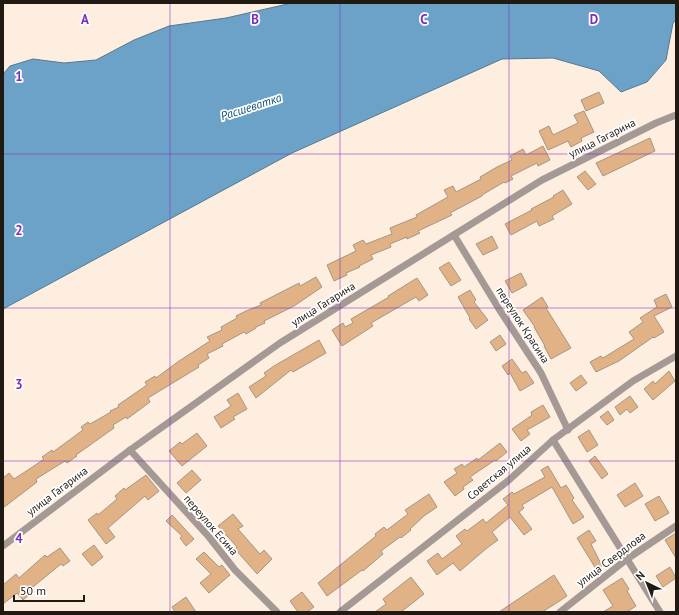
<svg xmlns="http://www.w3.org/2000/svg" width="679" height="615" viewBox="0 0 679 615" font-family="'PT Sans',sans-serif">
	<rect width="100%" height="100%" fill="#feeee0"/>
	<path fill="#6ca2c7" stroke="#557991" d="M292,3H676V20L673,23L666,60L647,82L621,92L599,71L553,58L502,59L292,153L3,309V74L10,66L33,59L64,63L96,60L134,40L169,26L226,18Z"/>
	<g fill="#e0b286" stroke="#a79584">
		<path d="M599,92L604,103L586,111L581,100Z"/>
		<path d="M584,111L594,132L581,138L582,141L571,147L568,141L548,150L539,131L549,126L553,135L578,123L574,115Z"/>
		<path d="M650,138L655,151L603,176L596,163Z"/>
		<path d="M543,146L550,160L538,166L537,163L511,176L513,179L505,183L504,182L482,195V196L450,213L452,215L418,231L420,233L407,239V237L390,244L391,247L371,255L373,259L359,266L360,267L346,273L347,275L334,281L327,265L356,251L353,245L363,240L366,244L392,234L390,228L417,217L416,215L448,197L444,190L453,186L456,192L481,179L480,177L497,167L512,160L510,156L523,149L526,155Z"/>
		<path d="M585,171L596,184L588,190L577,177Z"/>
		<path d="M563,190L572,204L552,216L554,219L539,226L537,221L511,235L505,224L532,210L531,209L554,197L553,196Z"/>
		<path d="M492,236L498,248L483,255L476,244Z"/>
		<path d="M449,262L461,280L451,286L439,268Z"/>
		<path d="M521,273L527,285L512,293L505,281Z"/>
		<path d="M316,277L322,287L294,306L264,321L265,323L256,327V328L246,334L244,332L222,344L223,346L207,354L209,358L198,365L199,367L148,398L150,402L127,419L126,417L113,425L114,428L76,455L77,456L67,463L65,461L36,479L37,482L3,508V478L9,473L14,479L34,466L44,459L42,457L52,450L53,452L83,430L81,427L88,422L90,424L111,412L110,411L119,407L118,405L147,385L145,382L155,376L156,378L179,361L210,341L207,337L222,330L221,327L237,318L236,316L246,311L261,305L260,303L299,283L300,286Z"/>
		<path d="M417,278L428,295L419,301L416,297L371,323L373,326L342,346L332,330L343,323L345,327L353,323L351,319L389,297L388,296Z"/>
		<path d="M470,290L476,300L474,302L488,320L476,329L469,319L470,318L458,297Z"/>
		<path d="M666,294L672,307L654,316L664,332L654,338L653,337L619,361L596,372L590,362L601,356L603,358L634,339L629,332L643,322L640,318L657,307L654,300Z"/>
		<path d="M542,297L548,307L546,308L571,348L551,359L544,346H545L534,327H535L523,310Z"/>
		<path d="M500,335L506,344L496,351L490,342Z"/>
		<path d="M319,340L326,353L293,372L291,370L256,398L249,387L266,376L264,373L274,366Z"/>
		<path d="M512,359L522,373L526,371L534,383L520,391L510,373L508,375L502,366Z"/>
		<path d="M669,371L675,381L653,400L644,389L653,381L655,384Z"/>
		<path d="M581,375L587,383L576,391L570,383Z"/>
		<path d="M238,393L247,409L233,417L235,419L221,428L214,417L231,406L227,400Z"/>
		<path d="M630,396L638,407L630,413L627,409L620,415L615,407Z"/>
		<path d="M543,405L550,417L527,430L530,434L521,441L512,429L532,415L531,412Z"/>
		<path d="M608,411L614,420L607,425L600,417Z"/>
		<path d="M589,430L598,445L587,452L578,437Z"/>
		<path d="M197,433L207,446L182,466L169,451L180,442L182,444Z"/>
		<path d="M500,443L507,452L496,461L495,460L470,477L473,480L463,487L464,489L455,496L444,482L457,473L454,469L462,464L464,467L477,458L478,460Z"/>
		<path d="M595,456L608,474L602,479L589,461Z"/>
		<path d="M548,466L561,488L566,485L574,498L572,500L584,517L573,524L552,487L522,505L524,508L519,512L532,529L524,535L510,517L492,532L498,540L487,548L460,571L453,563L437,575L427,561L438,553L442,559L462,544L456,536L465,529L467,531L483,519L486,523L508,505L503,499L512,492L514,494L545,477L541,470Z"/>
		<path d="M192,470L201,480L186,493L177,483Z"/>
		<path d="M146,475L159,491L148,500L145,496L108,528L115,537L106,544L88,520L97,513L98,515L117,499L115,496L124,488L125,490Z"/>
		<path d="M635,483L643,496L625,507L617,495Z"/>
		<path d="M429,494L437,507L424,516L410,529L411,530L401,538L400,537L381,551L383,554L363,571L362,570L327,596L318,583L376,536L375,534L384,527L387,530L408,514L405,510Z"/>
		<path d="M659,496L669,513L655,521L645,504Z"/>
		<path d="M233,514L243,526L238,529L260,554L264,550L272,559L257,574L235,549L237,547L218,526Z"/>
		<path d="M172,515L194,539L186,546L180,538L182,536L166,521Z"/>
		<path d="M589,530L596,541L591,544L602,566L596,569L577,538Z"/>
		<path d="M676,533V558L665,540Z"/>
		<path d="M94,545L103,557L92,566L82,554Z"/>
		<path d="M60,548L70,561L63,566L61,564L44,578L29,590L31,593L23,600L17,593L3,604V585L16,574L19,578L45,555L47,557Z"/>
		<path d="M204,552L219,567L222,565L230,575L209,593L200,583L211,574L196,559Z"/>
		<path d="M670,567L676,578L663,587L656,576Z"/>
		<path d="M554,575L567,596L555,604L542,612H499Z"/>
		<path d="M411,577L424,594L401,612H375L386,604L383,599Z"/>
		<path d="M622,578L629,589L627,591L636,606L627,612H603L613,606L603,590Z"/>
		<path d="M302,592L314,607L307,612H298L290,601Z"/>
		<path d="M186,597L196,612H175L172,607Z"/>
	</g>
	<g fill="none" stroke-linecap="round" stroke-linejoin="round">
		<g stroke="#a59996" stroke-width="7">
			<path d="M454,235L499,309L541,373L568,430"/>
			<path d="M553,440L660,612"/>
			<path d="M130,450L209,537L235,570L277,612"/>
			<path d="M3,546L130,450L280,343L542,180L656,123L676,115"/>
			<path d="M340,612L509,480L553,440L633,381L676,356"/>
			<path d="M560,612L627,559L676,526"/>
		</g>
	</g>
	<path fill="none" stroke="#7b2cbf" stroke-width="1" stroke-opacity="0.55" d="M170,3V612M340,3V612M509,3V612M3,154H676M3,308H676M3,461H676"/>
	<g text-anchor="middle" stroke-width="3.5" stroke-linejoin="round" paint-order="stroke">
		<g font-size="11" fill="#201a13" stroke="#fff">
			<text transform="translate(602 138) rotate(-27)" y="4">улица Гагарина</text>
			<text transform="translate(323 304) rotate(-32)" y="4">улица Гагарина</text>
			<text transform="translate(523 325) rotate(57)" y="4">переулок Красина</text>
			<text transform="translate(499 472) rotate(-40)" y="4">Советская улица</text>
			<text transform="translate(57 491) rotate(-37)" y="4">улица Гагарина</text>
			<text transform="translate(211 525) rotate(49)" y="4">переулок Есина</text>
			<text transform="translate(611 559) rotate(-37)" y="4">улица Свердлова</text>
		</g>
		<g font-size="12" font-style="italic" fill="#0d5276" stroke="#fff">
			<text transform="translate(251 107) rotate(-18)" y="4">Расшеватка</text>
		</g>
	</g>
	<g font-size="13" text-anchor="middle" font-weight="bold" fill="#7b2cbf" stroke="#fff" stroke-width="3.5" stroke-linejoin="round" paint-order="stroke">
		<text x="85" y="24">A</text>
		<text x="255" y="24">B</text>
		<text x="424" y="24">C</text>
		<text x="594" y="24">D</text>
		<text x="19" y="81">1</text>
		<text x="19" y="235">2</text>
		<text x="19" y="389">3</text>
		<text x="19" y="543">4</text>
	</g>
	<rect width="679" height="615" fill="none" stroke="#201a13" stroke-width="8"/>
	<g transform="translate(647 583) rotate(317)" stroke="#ffffff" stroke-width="3" paint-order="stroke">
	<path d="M0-3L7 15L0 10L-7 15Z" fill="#201a13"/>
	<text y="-6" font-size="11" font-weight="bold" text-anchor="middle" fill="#201a13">N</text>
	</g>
	<path d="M14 595v6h70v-6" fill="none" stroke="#201a13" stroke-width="2"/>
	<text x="20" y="595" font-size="12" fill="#201a13" stroke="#ffffff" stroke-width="3" paint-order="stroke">50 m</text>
</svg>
